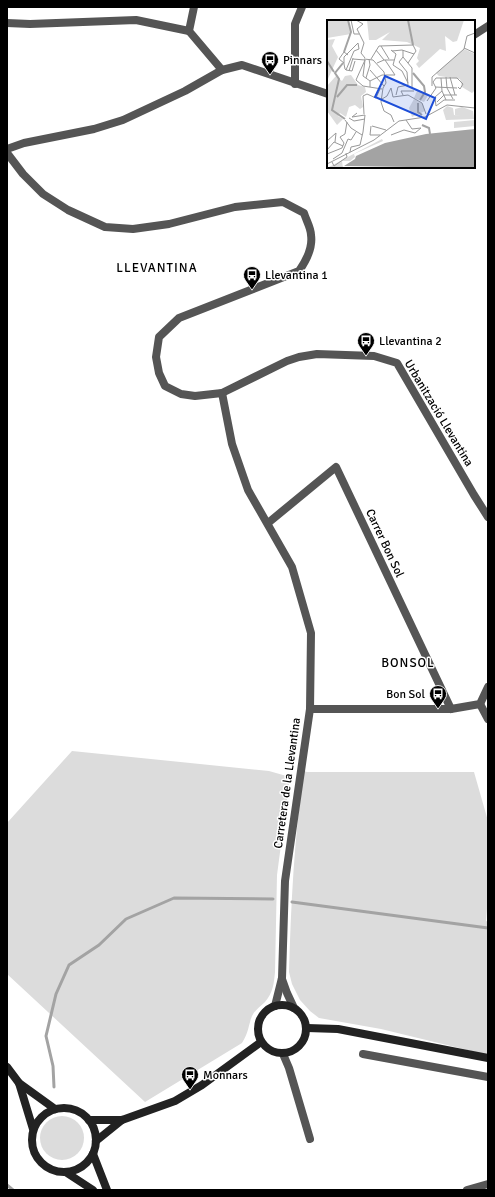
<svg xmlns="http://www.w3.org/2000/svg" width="495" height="1197" viewBox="0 0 495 1197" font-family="Signika,sans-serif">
	<rect width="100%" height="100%" fill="#fff"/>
	<g fill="#dcdcdc">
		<path d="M72,751L269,771L290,777L277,875L275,972C274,983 273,993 265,1002C260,1007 255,1010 252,1016C248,1026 249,1032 242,1043L145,1102L7,974V823Z"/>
		<path d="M304,771L307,772H474L488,821V896L486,921L488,922V1055L381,1029L319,1018L310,1011L300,1000L292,984L289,972C291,905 294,838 304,771Z"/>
		<circle cx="62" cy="1138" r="22"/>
	</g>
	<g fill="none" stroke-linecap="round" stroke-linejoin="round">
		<g stroke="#a3a3a3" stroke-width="3">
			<path d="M292,902L488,928"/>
			<path d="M54,1087L53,1066L46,1036L56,994L69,965L99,945L126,919L174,898L273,899"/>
			<path d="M7,1185L13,1190"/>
		</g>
		<g stroke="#555" stroke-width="8">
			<path d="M194,7L189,31L222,70"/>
			<path d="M7,23L30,24L136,20L189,31"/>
			<path d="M474,35L488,26"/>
			<path d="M295,84V24L302,7"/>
			<path d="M7,149L24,143L94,129L123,120L185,91L222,70L242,65L328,94"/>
			<path d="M7,153L23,174L43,194L68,210L105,227L133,229L169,224L235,207L283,202L304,213C306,220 311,228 311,235C313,248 306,261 299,271L179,318L159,337L156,357L159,373L165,386L181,394L195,396L222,393L287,361L299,357L317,354L374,356L397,363L474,495L488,517"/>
			<path d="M222,393L232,444L248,490L292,567L311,633L310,709L285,881L282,978L275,1006"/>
			<path d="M268,523L336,467L451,709"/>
			<path d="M480,704L488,719"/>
			<path d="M310,709H451L480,704L488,687"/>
			<path d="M282,979L287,993L294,1008"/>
			<path d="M283,1054L289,1068L310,1139"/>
			<path d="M363,1054L488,1077"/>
			<path d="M467,1190L488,1184"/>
		</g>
		<g stroke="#222" stroke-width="8">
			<circle cx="282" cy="1029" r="24"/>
			<path d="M307,1028L338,1029L488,1058"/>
			<path d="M7,1067L19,1083L55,1109"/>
			<path d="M19,1083L33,1129"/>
			<circle cx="64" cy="1140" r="32"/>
			<path d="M89,1120H122L175,1101L202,1085L261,1042"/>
			<path d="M96,1141L122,1120"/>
			<path d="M93,1154L107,1190"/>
			<path d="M67,1173L93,1190"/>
		</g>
	</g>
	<defs>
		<symbol id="bus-pin" viewBox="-11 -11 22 30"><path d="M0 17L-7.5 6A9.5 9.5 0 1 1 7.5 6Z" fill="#000" stroke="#fff"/><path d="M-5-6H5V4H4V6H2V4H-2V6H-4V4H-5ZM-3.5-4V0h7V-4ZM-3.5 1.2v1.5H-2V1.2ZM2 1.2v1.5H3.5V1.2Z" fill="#fff"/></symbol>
	</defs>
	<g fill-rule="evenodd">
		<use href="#bus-pin" x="260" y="50" width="20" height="27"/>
		<use href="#bus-pin" x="242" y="265" width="20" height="27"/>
		<use href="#bus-pin" x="356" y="331" width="20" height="27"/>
		<use href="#bus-pin" x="428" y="684" width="20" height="27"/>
		<use href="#bus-pin" x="180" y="1065" width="20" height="27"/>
	</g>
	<g text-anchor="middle" stroke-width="3" stroke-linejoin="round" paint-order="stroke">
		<g font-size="12" fill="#000" stroke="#fff" text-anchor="start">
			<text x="283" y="64">Pinnars</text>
			<text x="265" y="279">Llevantina 1</text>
			<text x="379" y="345">Llevantina 2</text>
			<text x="425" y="698" text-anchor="end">Bon Sol</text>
			<text x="203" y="1079">Monnars</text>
		</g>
		<g font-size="12" fill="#000" stroke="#fff">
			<text transform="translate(439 413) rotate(59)" y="4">Urbanització Llevantina</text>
			<text transform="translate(385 543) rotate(65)" y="4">Carrer Bon Sol</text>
			<text transform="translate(287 783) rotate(-82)" y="4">Carretera de la Llevantina</text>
		</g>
		<g font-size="13" letter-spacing="1" fill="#000" stroke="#fff">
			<text x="157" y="272">LLEVANTINA</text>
			<text x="408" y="667">BONSOL</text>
		</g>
	</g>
	<g transform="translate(327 20)">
		<rect width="148" height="148" fill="#fff"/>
		<path d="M0,0H21L24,14L0,18ZM40,0H137L130,21L126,22L118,16L119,31L113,29L92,48L89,44L92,41L90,38L93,28L80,22L55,20L63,12L49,20H42ZM8,19L5,26L11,37L0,61V20ZM137,29L148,34V70L145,73L135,67L133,59L112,56L109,53ZM24,55L31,65L38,67L39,72L34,76L36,87L33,89L28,85L22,87L19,97L13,93L11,96L16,99L10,105L0,91V66L9,56L15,61L18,56ZM90,71L102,74L97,82L87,78ZM87,79L96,84L98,91L85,97L82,88ZM120,86L126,88L127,95L135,96L128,95V89L135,87L146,91L147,99L119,100L116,90ZM148,100V106L127,108V102ZM55,119L56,121L27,134L28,137L23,141H15L16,148H0Z" fill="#dcdcdc"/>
		<path d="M148,109V148L17,146L28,139L29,136L58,123L99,114Z" fill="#a3a3a3"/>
		<path fill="none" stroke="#a3a3a3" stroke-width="2" d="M81,0L86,25M17,32L24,12L21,0M0,41L7,52M16,43L8,53L12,59L5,90L18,99M86,53L97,66L98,72L93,80M10,77L20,65H30M91,83V92L95,95M95,105L102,108L103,114"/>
		<path fill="none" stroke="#999" stroke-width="1" d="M24,0L27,14H32M29,0L36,4L30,9L37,23L34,33L38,38M54,26L62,39M137,28L148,33M49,30L57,40M64,30L69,34L66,45L75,51L81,63M76,30V37L72,42L80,52L81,65M65,31L75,30L87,34M76,37L85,48V67M26,39L38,40M37,39L46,40L57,52L59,63L56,68L54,82L57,91L64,95L67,102M44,39L52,26L86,25L89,31L81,43M38,40L29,60L36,66L55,69M38,40L36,56L43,61V67M17,43L12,39L17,32L21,35M50,43L57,40H67M19,50L27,31L32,29L31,23L17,37V44L18,49L19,50L25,51L28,41M43,50L57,66M22,51L26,38M119,57L120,68L126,79M123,57L128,75M39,58L43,45L42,39M114,58L115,71L119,80M43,61L55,55H68L58,40M105,66V57L137,29L140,16L148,13M108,67L130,68M115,71L108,77L109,86L117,80H128M69,75L71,67L81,65M76,75L74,71H87M55,79L60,76L64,68L66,77L81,75L95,83L99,94M100,81L109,68L106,62L109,58H130L136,64L133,69L131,67M110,82L117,75H130M37,94L36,76L40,74L49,78L53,69M22,98L27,101L38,99M18,100L24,108L35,115M44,106L43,115H53M45,106L59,110M64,115L77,110L88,113L94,108L85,109L79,100M0,121L9,113L8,122M15,128L17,123L13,117L18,114L20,102M0,130L7,122L16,126M23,132L24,127L33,125L36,112L38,95L25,97L30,93M0,134L15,128M6,139L15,133L21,119L24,120L29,112M5,142L7,146L20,137L19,133M0,144L47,120L72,101L98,97L120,85L148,88"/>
		<path fill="#1d4ed8" fill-opacity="0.15" stroke="#1d4ed8" stroke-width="2" d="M58,56L108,78L99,99L48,77Z"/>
		<rect width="148" height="148" fill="none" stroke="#000" stroke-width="2"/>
	</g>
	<rect width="495" height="1197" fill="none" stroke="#000000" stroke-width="16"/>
</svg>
